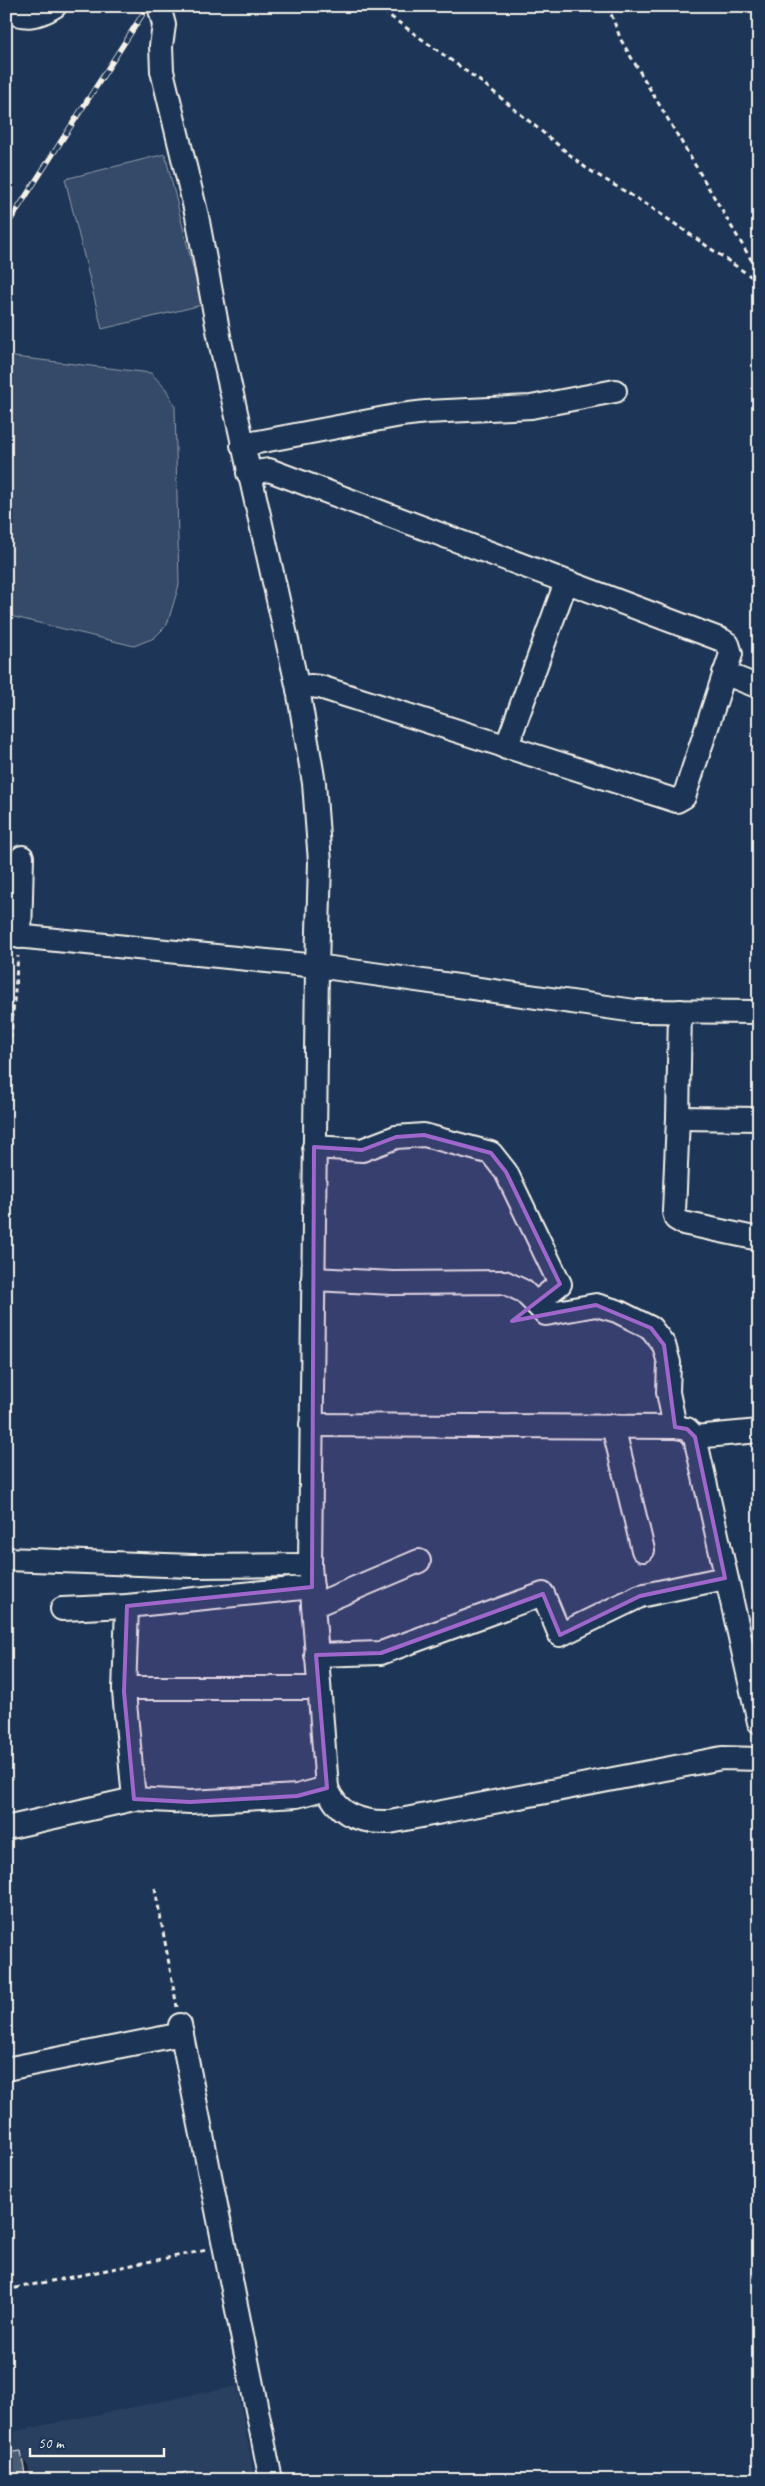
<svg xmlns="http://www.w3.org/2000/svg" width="765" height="2486" viewBox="0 0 765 2486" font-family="Caveat,sans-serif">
	<rect width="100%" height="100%" fill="#1d3557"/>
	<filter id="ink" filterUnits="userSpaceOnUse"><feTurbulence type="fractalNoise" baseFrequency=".02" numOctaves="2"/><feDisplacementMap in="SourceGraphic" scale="10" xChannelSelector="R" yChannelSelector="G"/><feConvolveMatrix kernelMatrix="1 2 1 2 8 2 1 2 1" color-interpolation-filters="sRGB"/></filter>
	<g filter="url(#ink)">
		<path fill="#2a4060" d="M237,2386L255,2480H6V2433Z"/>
		<g fill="#354a67" stroke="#949ea8">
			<path d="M165,154L202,305L102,329L65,179Z"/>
			<path d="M6,356L151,373L166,389L175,406L179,585L167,625L154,638L134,646L6,615Z"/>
		</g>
		<path fill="#0007" d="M20,2452L28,2467L31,2480H6Z"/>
		<g fill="#485b74" stroke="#f4f1e8">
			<path d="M21,2451L26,2480H6V2453Z"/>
			<path d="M186,2472L188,2480H148Z"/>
		</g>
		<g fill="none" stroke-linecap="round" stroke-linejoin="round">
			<defs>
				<g id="minor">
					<path d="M159,6L164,25L161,46L162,71L197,216L220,341L298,689L314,783L320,862L317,966L310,1565L327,1788C338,1816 362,1823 390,1822L722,1758L759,1759"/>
					<path d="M6,10C25,19 38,17 55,6"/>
					<path d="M242,445L401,415L426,412L531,407L615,391"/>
					<path d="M248,473L269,470L722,640L728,644L731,654L684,797L677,801L320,687L310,686L298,689"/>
					<path d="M724,673L759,687"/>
					<path d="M506,748L566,582"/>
					<path d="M6,935L317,966L635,1011L759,1012"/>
					<path d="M20,937L22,857"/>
					<path d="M680,1011L678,1118L674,1212L676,1219L683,1223L759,1239"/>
					<path d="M678,1118L759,1119"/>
					<path d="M314,1147L362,1150L396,1137L424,1135L491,1153L506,1172L560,1284L536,1303"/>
					<path d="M313,1279L393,1283L504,1282L523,1291L546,1314L596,1305L617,1311L651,1328L664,1345L669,1363L668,1392L675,1427"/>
					<path d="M311,1425L675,1427L687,1429L695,1437L759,1722"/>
					<path d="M613,1426L643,1550"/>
					<path d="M695,1437L759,1431"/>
					<path d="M6,1559L192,1566L310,1565"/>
					<path d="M127,1606L124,1692L134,1799"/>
					<path d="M313,1606L419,1561"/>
					<path d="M62,1609L127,1606L312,1587"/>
					<path d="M316,1655L381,1653L543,1594L560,1635L640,1596L725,1578"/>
					<path d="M124,1688H318"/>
					<path d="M6,1828L134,1799L190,1802L297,1796L327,1788"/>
					<path d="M180,2025L271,2480"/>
					<path d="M6,2069L182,2034"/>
				</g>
			</defs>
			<use href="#minor" stroke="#f4f1e8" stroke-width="26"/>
			<g stroke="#f4f1e8" stroke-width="3" stroke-dasharray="5 4" stroke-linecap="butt">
				<path d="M376,6L484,84L586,168L649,206L759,282"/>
				<path d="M608,6L621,40L759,273"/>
				<path d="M6,1092L18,956"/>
				<path d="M155,1888L177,2007"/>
				<path d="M6,2290L207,2250"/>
			</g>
			<use href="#minor" stroke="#1d3557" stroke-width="22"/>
			<defs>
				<path id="rail" d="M6,227L148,6"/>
			</defs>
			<use href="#rail" stroke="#f4f1e8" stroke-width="5.5"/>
			<use href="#rail" stroke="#1d3557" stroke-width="4" stroke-dasharray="11" stroke-linecap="butt"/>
		</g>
	</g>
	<path fill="#9f67cb" fill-opacity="0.2" stroke="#9f67cb" stroke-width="4" stroke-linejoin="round" d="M424,1135L491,1153L506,1172L560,1284L512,1321L596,1305L651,1328L664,1345L675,1427L687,1429L695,1437L725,1578L640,1596L560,1635L543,1594L381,1653L316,1655L327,1788L297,1796L190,1802L134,1799L124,1692L127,1606L312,1587L314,1147L362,1150L396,1137Z"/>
	<rect width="765" height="2486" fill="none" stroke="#1d3557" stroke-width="25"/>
	<rect x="12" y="12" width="740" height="2461" fill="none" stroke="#f4f1e8" stroke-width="2" filter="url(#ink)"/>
	<path d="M30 2448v8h134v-8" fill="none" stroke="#f4f1e8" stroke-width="2.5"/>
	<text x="38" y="2448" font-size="15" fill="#f4f1e8" stroke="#1d3557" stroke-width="4" paint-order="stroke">50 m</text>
</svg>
